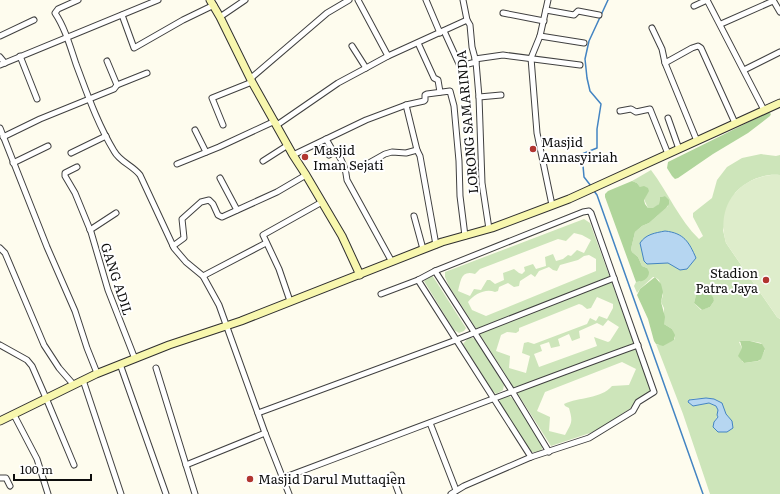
<svg xmlns="http://www.w3.org/2000/svg" width="780" height="494" viewBox="0 0 780 494" font-family="Literata,serif">
	<rect width="100%" height="100%" fill="#fefcee"/>
	<g fill="#cde5ba" fill-rule="evenodd">
		<path d="M761,154L776,156L780,155V175C763,173 746,181 735,193L723,230L726,243L777,317L780,319V494H710L683,414L656,344L658,345L674,340L675,338L672,329L664,324V308L661,302L663,295L659,280L655,277H653L640,289L637,293L634,286L636,282H640L647,268L642,266L638,257L632,252L631,249L635,232L642,226L649,223L668,206L665,196L660,197L659,204C656,207 652,210 648,208L644,199L646,196L637,183L632,181L651,170C668,192 679,220 699,239L703,236L693,217V213L712,198L717,180L727,167L742,158ZM703,292C709,291 712,295 714,301L710,307L701,310L694,303L696,295ZM750,341L761,343L765,350L759,361L744,363L742,361V348L739,342ZM706,398C728,400 718,407 729,417L714,422C718,417 720,411 716,406L709,403L693,406L688,402L691,399Z"/>
		<path d="M584,219L590,223L651,390L636,401L631,408L596,431L551,446L449,286L445,277V272ZM574,233L582,235L591,240L584,253L577,250L571,256L568,255L563,259L556,261L553,254L545,257L546,266L536,269L533,264L524,267L525,271L522,274L519,273L514,269L503,273L504,280L495,284L490,280H487L481,290L474,289L470,296L458,291C461,280 461,270 475,274L480,269L558,239L566,241ZM589,255L596,259V271L486,316L472,310L468,302C474,294 486,288 495,292L498,291L499,287L508,283L514,287L519,286L520,281L531,274L535,277L539,271L549,267L553,270L557,271L560,265L578,260L584,256ZM597,297L613,304V308L607,319L599,316L596,321L590,318L587,324L534,344L528,342L524,343L522,353L530,356L526,373L509,368L510,356L496,351L501,335L507,332L516,333L519,331V328L579,304L582,305L587,309L591,308ZM608,320L619,327L610,341L608,342L594,337L597,346L539,367L534,354L542,351L540,345L549,342L551,348L560,346L558,339L569,334L572,341L580,338L579,331L597,323L603,326ZM622,362L636,369L629,385L612,386C601,399 579,397 564,404L565,406L569,408C573,422 572,422 565,435L549,431L550,417L537,411L545,392Z"/>
		<path d="M432,275L464,325L466,328L464,331L459,333L454,330L424,281Z"/>
		<path d="M468,338H473L476,340L504,385L503,390L496,394L492,390L463,344Z"/>
		<path d="M508,395L513,399L542,443L543,447L541,451L536,453L530,451L500,404V399Z"/>
	</g>
	<g fill="#b0d59b">
		<path d="M769,112L771,114L770,116L748,133L713,154L678,178L675,179L672,176L667,168L668,162Z"/>
		<path d="M632,181L637,183L640,187L644,186L648,188L649,191L644,200L645,204L648,208H653L659,204L660,197L665,196L669,200V204L666,208L649,223L642,226L635,232L631,249L632,252L638,257L642,266L647,268L649,272C649,279 642,282 636,282L605,197V194L608,191Z"/>
		<path d="M655,277L661,284L663,292L661,302L665,317L664,324L672,329L675,335L674,340L663,346L656,344L654,341L648,319L637,295L640,289Z"/>
		<path d="M703,292C709,291 713,295 714,301L710,307L702,310L694,303L696,295Z"/>
		<path d="M740,341H750L762,344L765,349L761,359L758,361L744,363L738,356L742,348Z"/>
	</g>
	<path fill="#deedcb" d="M771,175H780V319L777,317L726,243C716,209 735,179 771,175Z"/>
	<g fill="#b6d6f1" stroke="#4384c2">
		<path d="M665,231C684,233 689,242 696,258L687,269L680,270L668,263L647,264L644,261L640,243C646,234 655,233 665,231Z"/>
		<path d="M706,398L714,399L722,403L726,414L732,421L733,428L727,432H718L713,427L714,422L718,417L717,415L718,410L716,406L709,403L693,406L688,402L689,400Z"/>
	</g>
	<g fill="none" stroke-linecap="round" stroke-linejoin="round">
		<g stroke="#4384c2" stroke-width="1.5">
			<path d="M591,186L584,177L582,154L597,148V129L601,104L590,91L587,78L585,59L589,41L608,0"/>
			<path d="M594,191L597,195L703,494"/>
		</g>
		<defs>
			<g id="street">
				<path d="M78,0L58,9L55,13C65,28 70,46 76,64C87,93 97,123 114,151C120,162 132,165 140,175L174,248L186,262L203,276L219,305L265,433L289,494"/>
				<path d="M358,0L388,56"/>
				<path d="M426,0L440,33"/>
				<path d="M463,0L467,20"/>
				<path d="M548,0L540,36L531,58L537,133L552,205"/>
				<path d="M707,0L764,110"/>
				<path d="M773,0L780,12"/>
				<path d="M694,6L707,0"/>
				<path d="M546,10L574,15L578,11L599,15"/>
				<path d="M503,13L544,21"/>
				<path d="M122,15L134,48L183,20L214,5"/>
				<path d="M220,17L245,0"/>
				<path d="M721,24L773,1"/>
				<path d="M652,28L662,49L665,63L692,48L698,46L701,48L735,123"/>
				<path d="M444,31L460,66L476,62"/>
				<path d="M0,36L34,20"/>
				<path d="M540,36L584,43"/>
				<path d="M418,43L434,78L438,80L440,92"/>
				<path d="M352,46L366,68"/>
				<path d="M20,56L37,99"/>
				<path d="M0,57L5,63"/>
				<path d="M475,59L503,55L580,65"/>
				<path d="M665,63L697,141"/>
				<path d="M0,65L158,0"/>
				<path d="M744,70L780,52"/>
				<path d="M250,79L327,13L349,0"/>
				<path d="M117,85L147,73"/>
				<path d="M479,97L501,95"/>
				<path d="M406,105L417,150L420,156L436,245"/>
				<path d="M620,111L631,109L636,112L650,109L668,154"/>
				<path d="M668,118L679,149"/>
				<path d="M223,125L212,98L252,82"/>
				<path d="M277,125L338,83L366,68L388,56L467,20L470,25L472,47L476,62L479,97L482,183L489,229"/>
				<path d="M0,128L47,247L75,311L87,348L97,373"/>
				<path d="M195,130L206,152"/>
				<path d="M3,137L40,119L114,89L117,85L107,61"/>
				<path d="M326,139L333,151L332,153L329,155"/>
				<path d="M71,153L106,136"/>
				<path d="M332,153H337C343,161 346,170 347,180L392,262"/>
				<path d="M293,155L366,120L406,105L424,101L425,100V95L427,94L450,91L454,106L459,161L460,196L465,236"/>
				<path d="M263,161L288,145"/>
				<path d="M13,163L48,146"/>
				<path d="M177,164L219,147L275,121"/>
				<path d="M77,167L65,173V176L75,193L91,232L108,290L135,359"/>
				<path d="M370,168L369,163L385,154L392,152L406,153L417,150"/>
				<path d="M220,178L237,210"/>
				<path d="M414,216L423,249"/>
				<path d="M90,230L116,213"/>
				<path d="M173,246L184,238L182,219L201,202L209,200L213,204L218,215L222,217L277,192L306,175"/>
				<path d="M0,248L5,253L44,345L59,368L73,384"/>
				<path d="M435,271L512,391L549,452"/>
				<path d="M203,276L266,243"/>
				<path d="M418,280L531,457"/>
				<path d="M381,294L418,280L435,271L583,212L589,211L591,213L654,392L638,402L633,411L589,438L531,457L464,486L451,494"/>
				<path d="M290,301L279,269L263,235L322,202"/>
				<path d="M0,345L27,360L32,366L46,398L74,465"/>
				<path d="M120,364L166,494"/>
				<path d="M156,368L195,494"/>
				<path d="M83,380L121,494"/>
				<path d="M258,413L456,340L614,278"/>
				<path d="M14,415L37,459L48,494"/>
				<path d="M430,423L456,490"/>
				<path d="M186,465L265,433"/>
				<path d="M392,475L399,494"/>
				<path d="M0,478H6L10,486"/>
				<path d="M283,478C401,434 519,388 638,345"/>
			</g>
			<g id="secondary">
				<path d="M210,0L220,17L252,82L293,155L306,175L342,236L360,275"/>
				<path d="M0,421L96,374L169,345L241,321L424,249L442,242L492,228L569,199L780,103"/>
			</g>
		</defs>
		<use href="#street" stroke="#404040" stroke-width="7"/>
		<use href="#secondary" stroke="#2f2f2f" stroke-width="9"/>
		<use href="#street" stroke="#fff" stroke-width="5"/>
		<use href="#secondary" stroke="#f8f7ae" stroke-width="7"/>
	</g>
	<g fill="#b13530" stroke="#fff" stroke-width="1.5">
		<circle cx="533" cy="149" r="4"/>
		<circle cx="305" cy="157" r="4"/>
		<circle cx="766" cy="280" r="4"/>
		<circle cx="250" cy="479" r="4"/>
	</g>
	<g text-anchor="middle" stroke-width="4" stroke-linejoin="round" paint-order="stroke">
		<g font-size="13" fill="#0d0d0d" stroke="#fff">
			<text transform="translate(467 122) rotate(-95)" y="5">LORONG SAMARINDA</text>
			<text transform="translate(117 279) rotate(72)" y="5">GANG ADIL</text>
		</g>
		<g font-size="13" fill="#0d0d0d" stroke="#fff" text-anchor="start">
			<text x="541" y="147">Masjid<tspan x="541" dy="15">Annasyiriah</tspan></text>
			<text x="313" y="155">Masjid<tspan x="313" dy="15">Iman Sejati</tspan></text>
			<text x="758" y="278" text-anchor="end">Stadion<tspan x="758" dy="15">Patra Jaya</tspan></text>
			<text x="258" y="484">Masjid Darul Muttaqien</text>
		</g>
	</g>
	<path d="M14 474v6h77v-6" fill="none" stroke="#0d0d0d" stroke-width="2"/>
	<text x="20" y="474" font-size="12" fill="#0d0d0d" stroke="#ffffff" stroke-width="3" paint-order="stroke">100 m</text>
</svg>
